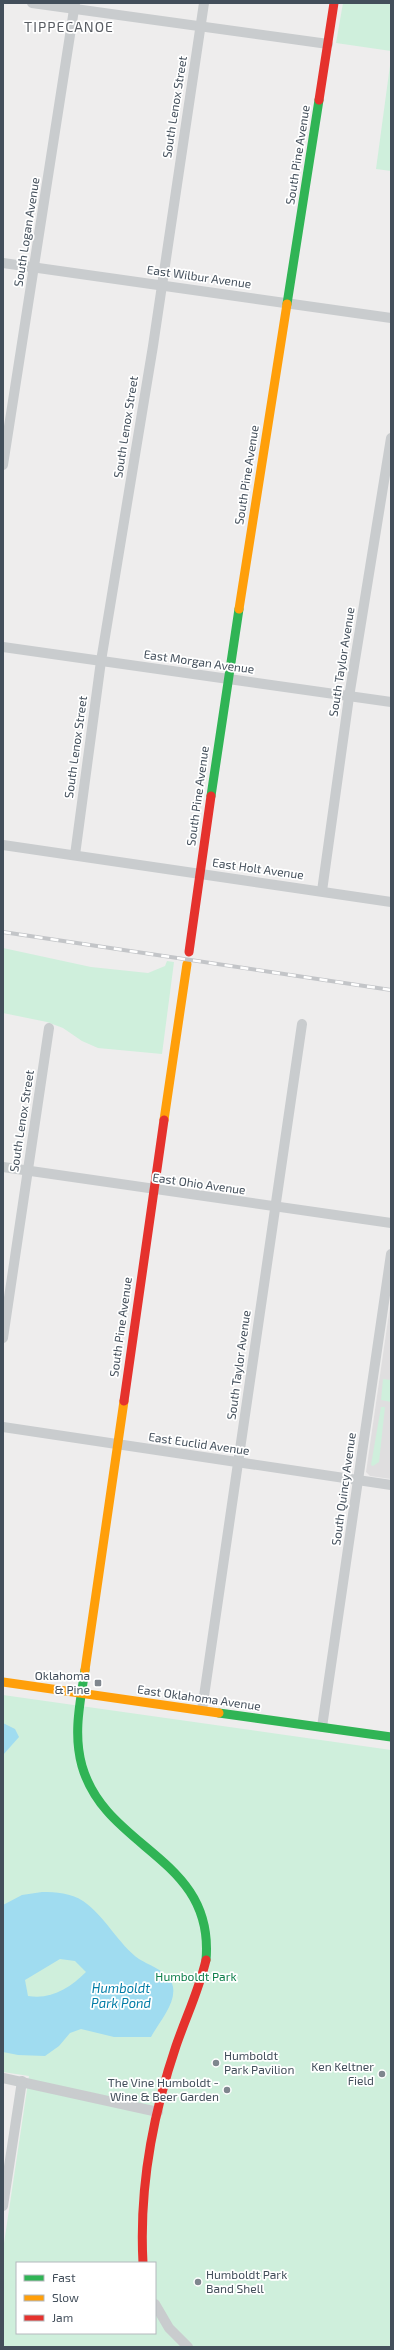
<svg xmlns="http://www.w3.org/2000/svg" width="394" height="2350" viewBox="0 0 394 2350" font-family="'Exo 2',sans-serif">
	<rect width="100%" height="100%" fill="#eeeded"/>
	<path fill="#dfdedf" d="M391,1299V1479L370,1476L366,1472Z"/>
	<g fill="#cfefdc" fill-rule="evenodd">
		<path d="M343,3H391V51L336,43Z"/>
		<path d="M391,58V171L376,169Z"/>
		<path d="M3,948L91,967L148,973L165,966L167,961L174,962L162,1054L98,1048L82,1041L63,1028L47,1022L3,1013Z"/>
		<path d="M383,1379L391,1380V1402L381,1400Z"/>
		<path d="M381,1407H385L379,1462L373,1466L371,1465Z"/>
		<path d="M3,1695L391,1750V2347H3V2250L29,2076L3,2072ZM17,2263H155V2333H17Z"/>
	</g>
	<g fill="#a0dcf0" fill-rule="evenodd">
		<path d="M3,1723L15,1729L19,1737L3,1755Z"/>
		<path d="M42,1892C56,1892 71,1893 83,1901C105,1916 119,1945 139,1959C150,1966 171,1972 173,1987C176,2004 159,2022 151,2037H114L81,2029L70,2033L59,2046L45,2056L18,2055L3,2052V1905L22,1895ZM60,1959L75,1961L86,1972C70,1988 51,2000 28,1996L25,1980Z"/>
	</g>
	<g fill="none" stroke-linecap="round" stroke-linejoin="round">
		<g stroke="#c9ccce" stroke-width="10">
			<path d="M32,3L328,44"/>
			<path d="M3,263L391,318"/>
			<path d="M3,465L75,3"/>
			<path d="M3,647L391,702"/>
			<path d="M3,845L391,902"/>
			<path d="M75,855L101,661L153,346L204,3"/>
			<path d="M322,891L349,697L391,438"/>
			<path d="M3,1167L391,1223"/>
			<path d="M3,1338L49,1028"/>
			<path d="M3,1427L391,1485"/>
			<path d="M202,1710L302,1024"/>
			<path d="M322,1727L391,1254"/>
			<path d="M3,2078L158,2112"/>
			<path d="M3,2206L22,2081"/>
			<path d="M155,2304L169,2328L188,2347"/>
		</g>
		<g stroke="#30b455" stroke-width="9">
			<path d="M287,304L319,100"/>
			<path d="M211,796L239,609"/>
			<path d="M85,1670C80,1703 73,1734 82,1766C106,1850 215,1857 206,1960"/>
			<path d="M219,1713L391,1737"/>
		</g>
		<g stroke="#ff9f0a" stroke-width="9">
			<path d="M239,609L287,304"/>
			<path d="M164,1120L187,964"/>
			<path d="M85,1670L124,1401"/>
			<path d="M3,1682L219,1713"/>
		</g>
		<g stroke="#e5322d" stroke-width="9">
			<path d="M319,100L334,3"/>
			<path d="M189,952L211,796"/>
			<path d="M124,1401L164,1120"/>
			<path d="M143,2263C139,2190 153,2114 176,2046C186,2017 199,1990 206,1960"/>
		</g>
		<defs>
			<path id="rail" d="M3,932L391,990"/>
		</defs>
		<use href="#rail" stroke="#c3c5c8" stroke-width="4"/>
		<use href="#rail" stroke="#fff" stroke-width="2.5" stroke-dasharray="8" stroke-linecap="butt"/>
	</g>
	<g fill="#7f868e" stroke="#fff" stroke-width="1.5">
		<rect x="94" y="1679" width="8" height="8" rx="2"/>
		<circle cx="216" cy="2063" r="4"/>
		<circle cx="382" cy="2074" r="4"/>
		<circle cx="227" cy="2090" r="4"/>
		<circle cx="198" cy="2282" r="4"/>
	</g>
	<g text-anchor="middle" stroke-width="3.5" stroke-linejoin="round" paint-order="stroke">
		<g font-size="12" fill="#434f5b" stroke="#fff">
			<text transform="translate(175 107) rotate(-81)" y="4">South Lenox Street</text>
			<text transform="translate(298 155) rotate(-81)" y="4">South Pine Avenue</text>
			<text transform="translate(27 232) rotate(-81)" y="4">South Logan Avenue</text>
			<text transform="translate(199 277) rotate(8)" y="4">East Wilbur Avenue</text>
			<text transform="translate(126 427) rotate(-81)" y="4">South Lenox Street</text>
			<text transform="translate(247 475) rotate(-81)" y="4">South Pine Avenue</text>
			<text transform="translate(199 662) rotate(8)" y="4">East Morgan Avenue</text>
			<text transform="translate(342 662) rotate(-81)" y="4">South Taylor Avenue</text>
			<text transform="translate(76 747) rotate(-82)" y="4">South Lenox Street</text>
			<text transform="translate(198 796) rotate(-82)" y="4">South Pine Avenue</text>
			<text transform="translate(258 869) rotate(8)" y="4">East Holt Avenue</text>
			<text transform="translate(22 1121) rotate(-81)" y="4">South Lenox Street</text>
			<text transform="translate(199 1184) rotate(8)" y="4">East Ohio Avenue</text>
			<text transform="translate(121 1327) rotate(-82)" y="4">South Pine Avenue</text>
			<text transform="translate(239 1365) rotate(-82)" y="4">South Taylor Avenue</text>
			<text transform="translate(199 1444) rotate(8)" y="4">East Euclid Avenue</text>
			<text transform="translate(344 1489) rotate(-82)" y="4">South Quincy Avenue</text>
			<text transform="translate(199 1698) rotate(8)" y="4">East Oklahoma Avenue</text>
		</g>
		<g font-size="12" fill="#434f5b" stroke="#fff" text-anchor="end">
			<text x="90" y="1680">Oklahoma<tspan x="90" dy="14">&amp; Pine</tspan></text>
			<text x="224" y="2060" text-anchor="start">Humboldt<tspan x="224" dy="14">Park Pavilion</tspan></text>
			<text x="374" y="2071">Ken Keltner<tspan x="374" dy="14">Field</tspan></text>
			<text x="219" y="2087">The Vine Humboldt -<tspan x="219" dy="14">Wine &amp; Beer Garden</tspan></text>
			<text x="206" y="2279" text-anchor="start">Humboldt Park<tspan x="206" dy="14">Band Shell</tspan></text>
		</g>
		<g font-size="12" fill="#10804d" stroke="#fff">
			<text x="196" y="1981">Humboldt Park</text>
		</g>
		<g font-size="13" font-style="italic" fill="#037da7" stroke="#fff">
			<text x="121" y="1993">Humboldt<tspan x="121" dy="15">Park Pond</tspan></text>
		</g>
		<g font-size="14" letter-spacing="1" fill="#585c62" stroke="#fff">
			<text x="69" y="32">TIPPECANOE</text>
		</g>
	</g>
	<rect width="394" height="2350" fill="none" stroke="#434f5b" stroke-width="8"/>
	<rect x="16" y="2262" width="140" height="72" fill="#ffffff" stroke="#b4b9bd"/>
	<rect x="24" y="2275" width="20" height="6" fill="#30b455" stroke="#b4b9bd"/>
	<text x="52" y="2282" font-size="12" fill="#434f5b">Fast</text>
	<rect x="24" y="2295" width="20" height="6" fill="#ff9f0a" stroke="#b4b9bd"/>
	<text x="52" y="2302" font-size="12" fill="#434f5b">Slow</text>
	<rect x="24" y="2315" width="20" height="6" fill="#e5322d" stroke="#b4b9bd"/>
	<text x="52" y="2322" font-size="12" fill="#434f5b">Jam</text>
</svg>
